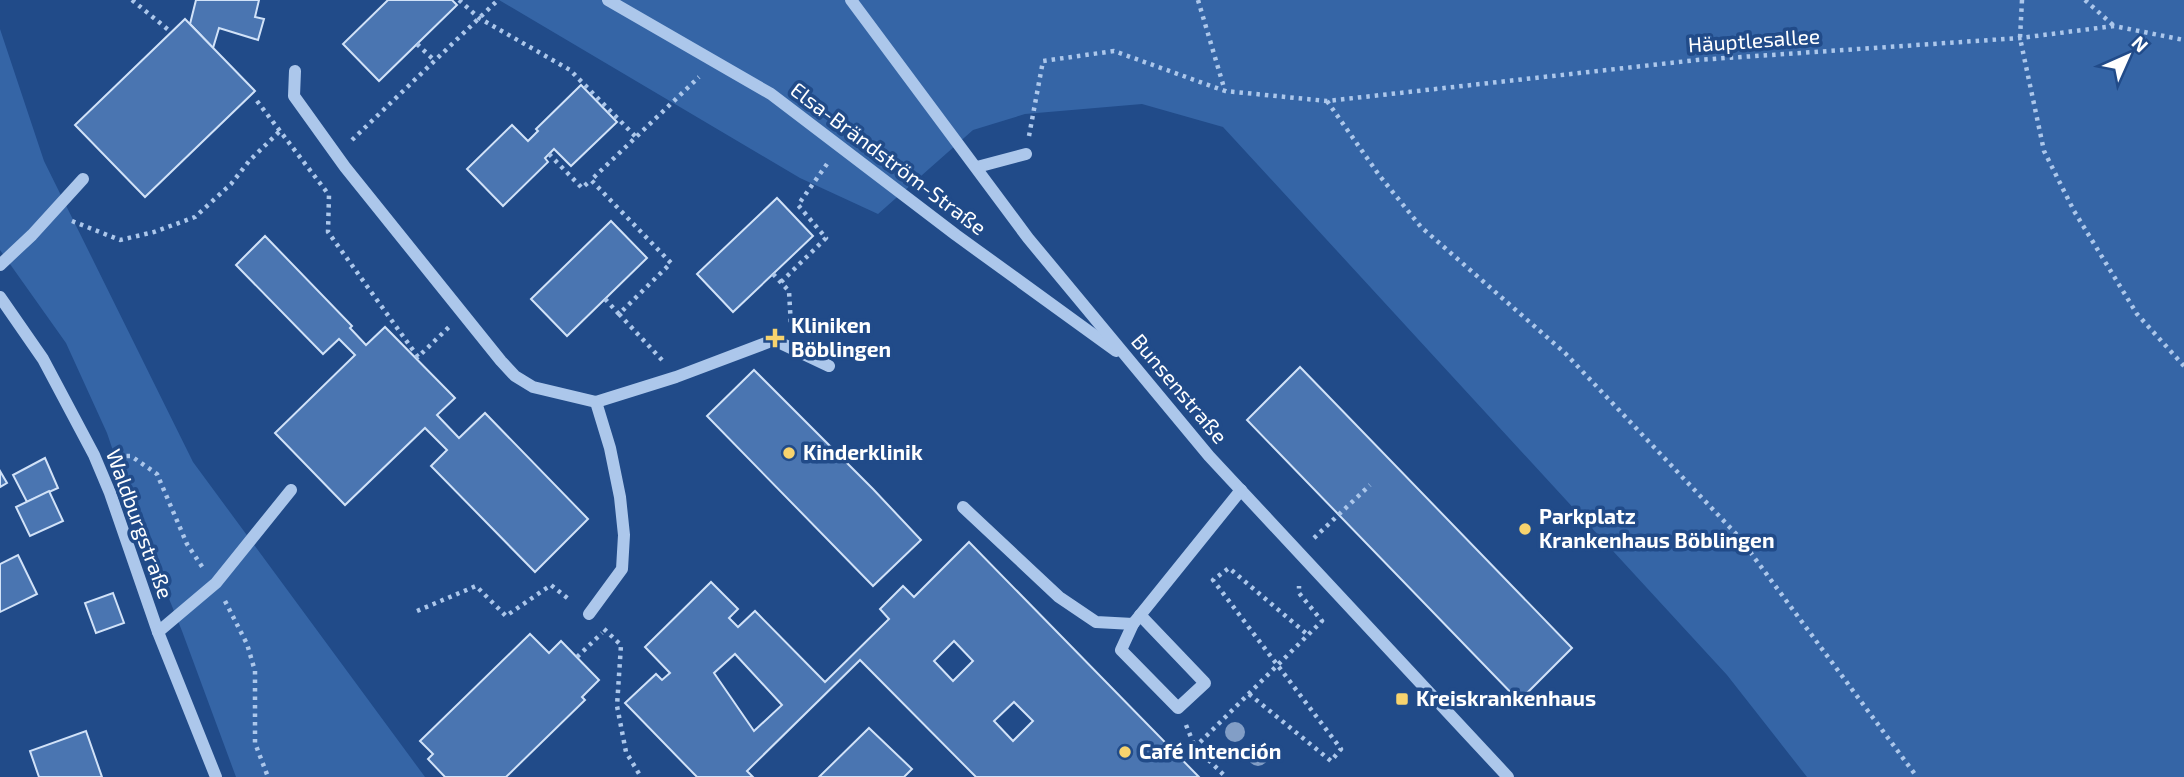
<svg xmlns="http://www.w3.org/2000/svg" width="2184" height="777" viewBox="0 0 2184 777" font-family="'Exo 2',sans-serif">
	<rect width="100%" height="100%" fill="#214b89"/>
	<g fill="#3565a6">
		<path d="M499,0H2184V777H1807L1727,675L1223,127L1142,104L1025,114L973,130L878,214L800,178Z"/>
		<path d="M0,29L44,161L193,462L425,777H236L182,631L131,504L107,433L66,343L0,250Z"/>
	</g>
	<g fill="#4a75b1" stroke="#d1e2f8" stroke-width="2" fill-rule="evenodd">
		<path d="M196,0H259L255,17L264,19L258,40L219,28L213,48L190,24Z"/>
		<path d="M388,0H452L457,5L379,81L343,44Z"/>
		<path d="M185,19L255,91L145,197L75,125Z"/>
		<path d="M581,85L617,122L571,166L554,149L545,158L548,162L503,206L467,169L512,125L528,141L538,131L536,129Z"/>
		<path d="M777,198L813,236L733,312L697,274Z"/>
		<path d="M611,221L647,258L567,336L531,299Z"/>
		<path d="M265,236L352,326L350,328L366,345L385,327L455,398L437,415L459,438L485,413L588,519L535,572L431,466L447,450L425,428L345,505L275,433L355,355L339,339L323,354L236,265Z"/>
		<path d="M1300,367L1572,648L1519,701L1247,420Z"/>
		<path d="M754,370L873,489L921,540L873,586L707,416Z"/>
		<path d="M45,458L58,488L27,502L13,475Z"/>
		<path d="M0,471L7,483L0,487Z"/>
		<path d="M49,491L63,521L30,536L16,507Z"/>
		<path d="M969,542L1199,777H976L860,660L747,771L753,777H697L625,703L656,674L662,680L670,673L645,647L711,582L738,609L729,618L738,627L755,611L825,682L889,619L880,609L903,586L914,597ZM954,641L973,661L953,681L934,661ZM735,654L782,705L754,731L714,673ZM1014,702L1033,721L1013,741L994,721Z"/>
		<path d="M18,555L37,594L0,612V564Z"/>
		<path d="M113,593L124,623L96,633L85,603Z"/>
		<path d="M530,634L549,653L561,641L599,680L582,697L585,700L506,777H445L428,759L433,754L420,741Z"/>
		<path d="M869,728L912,769L904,777H819Z"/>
		<path d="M86,731L102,777H39L30,751Z"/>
	</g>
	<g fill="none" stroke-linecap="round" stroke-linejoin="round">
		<g stroke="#acc7eb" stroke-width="4.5" stroke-dasharray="3.5 5" stroke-linecap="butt">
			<path d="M132,0L171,32"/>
			<path d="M459,0L479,18L570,70L636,137"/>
			<path d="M1198,0L1225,91"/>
			<path d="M2022,0L2020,38L2044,151L2074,211L2137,314L2184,366"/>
			<path d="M2085,0L2114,26"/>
			<path d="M417,44L435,61"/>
			<path d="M257,101L329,195L328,232L418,357L449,327"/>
			<path d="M1327,101L1379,175L1421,227L1565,353L1739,537L1917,777"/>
			<path d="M1029,136L1043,61L1114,51L1225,91L1327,101L1697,60L2020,38L2114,26L2184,40"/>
			<path d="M352,140L498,0"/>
			<path d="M549,154L582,188L591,180"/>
			<path d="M72,221L120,240L154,232L195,217L231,184L250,160L280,131"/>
			<path d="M773,274L789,291L791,326"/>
			<path d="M781,282L826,238L798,205L827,164"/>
			<path d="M605,299L619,314"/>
			<path d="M662,360L619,314L671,263L591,180L699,77"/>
			<path d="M118,456H131L157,474L187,544L203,568"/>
			<path d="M1314,538L1370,485"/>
			<path d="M225,601L247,644L255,671V743L268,777"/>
			<path d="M417,611L476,586L506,616L551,585L571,601"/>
			<path d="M604,629L621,645L617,706L626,752L641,777"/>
			<path d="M577,657L602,633"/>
			<path d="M1249,694L1331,761L1341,749L1213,580L1229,568L1308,635"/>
			<path d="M1186,725L1195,747L1226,777"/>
			<path d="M1182,760L1322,621L1299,593V586"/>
		</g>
		<g stroke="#acc7eb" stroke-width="12">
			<path d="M608,0L771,94L956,235L1116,351"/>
			<path d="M851,0L1028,238L1209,456L1508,777"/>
			<path d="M295,71L294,96L345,167L501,361L515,376L533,387L596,402L676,377L774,340L829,366"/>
			<path d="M977,167L1026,154"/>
			<path d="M0,265L32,235L83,179"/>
			<path d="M0,297L43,359L94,455L110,493L158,632L216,777"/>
			<path d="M963,507L1059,597L1096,622L1133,624L1241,490"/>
			<path d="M589,614L622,569L624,535L620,497L610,448L596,402"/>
			<path d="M1133,624L1121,650L1178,708L1205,683L1140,615"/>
			<path d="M158,632L216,583L291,490"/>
		</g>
	</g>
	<g fill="#829ec6">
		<circle cx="1235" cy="732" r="10"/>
		<circle cx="1258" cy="756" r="10"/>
	</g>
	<g fill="#f7d36e" stroke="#214b89" stroke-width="2.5">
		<path d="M771.5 327.5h7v7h7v7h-7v7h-7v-7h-7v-7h7z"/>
		<circle cx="789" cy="453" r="7"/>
		<circle cx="1525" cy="529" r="7"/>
		<rect x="1395" y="692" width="14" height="14" rx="3.5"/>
		<circle cx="1125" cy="752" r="7"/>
	</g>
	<g text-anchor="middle" stroke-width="7" stroke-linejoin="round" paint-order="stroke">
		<g font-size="21" fill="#fff" stroke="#214b89">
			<text transform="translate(1754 41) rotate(-4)" y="7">Häuptlesallee</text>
			<text transform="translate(888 159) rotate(37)" y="7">Elsa-Brändström-Straße</text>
			<text transform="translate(1179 389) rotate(50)" y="7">Bunsenstraße</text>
			<text transform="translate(139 524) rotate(70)" y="7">Waldburgstraße</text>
		</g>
		<g font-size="21" font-weight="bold" fill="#fff" stroke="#214b89" text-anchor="start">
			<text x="791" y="333">Kliniken<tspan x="791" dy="24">Böblingen</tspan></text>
			<text x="803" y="460">Kinderklinik</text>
			<text x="1539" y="524">Parkplatz<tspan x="1539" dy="24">Krankenhaus Böblingen</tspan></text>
			<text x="1416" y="706">Kreiskrankenhaus</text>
			<text x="1139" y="759">Café Intención</text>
		</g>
	</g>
	<g transform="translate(2128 56) rotate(45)" stroke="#214b89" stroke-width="5" paint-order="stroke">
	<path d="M0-5L12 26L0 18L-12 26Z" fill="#ffffff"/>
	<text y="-10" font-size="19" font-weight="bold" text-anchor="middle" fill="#ffffff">N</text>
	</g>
</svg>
